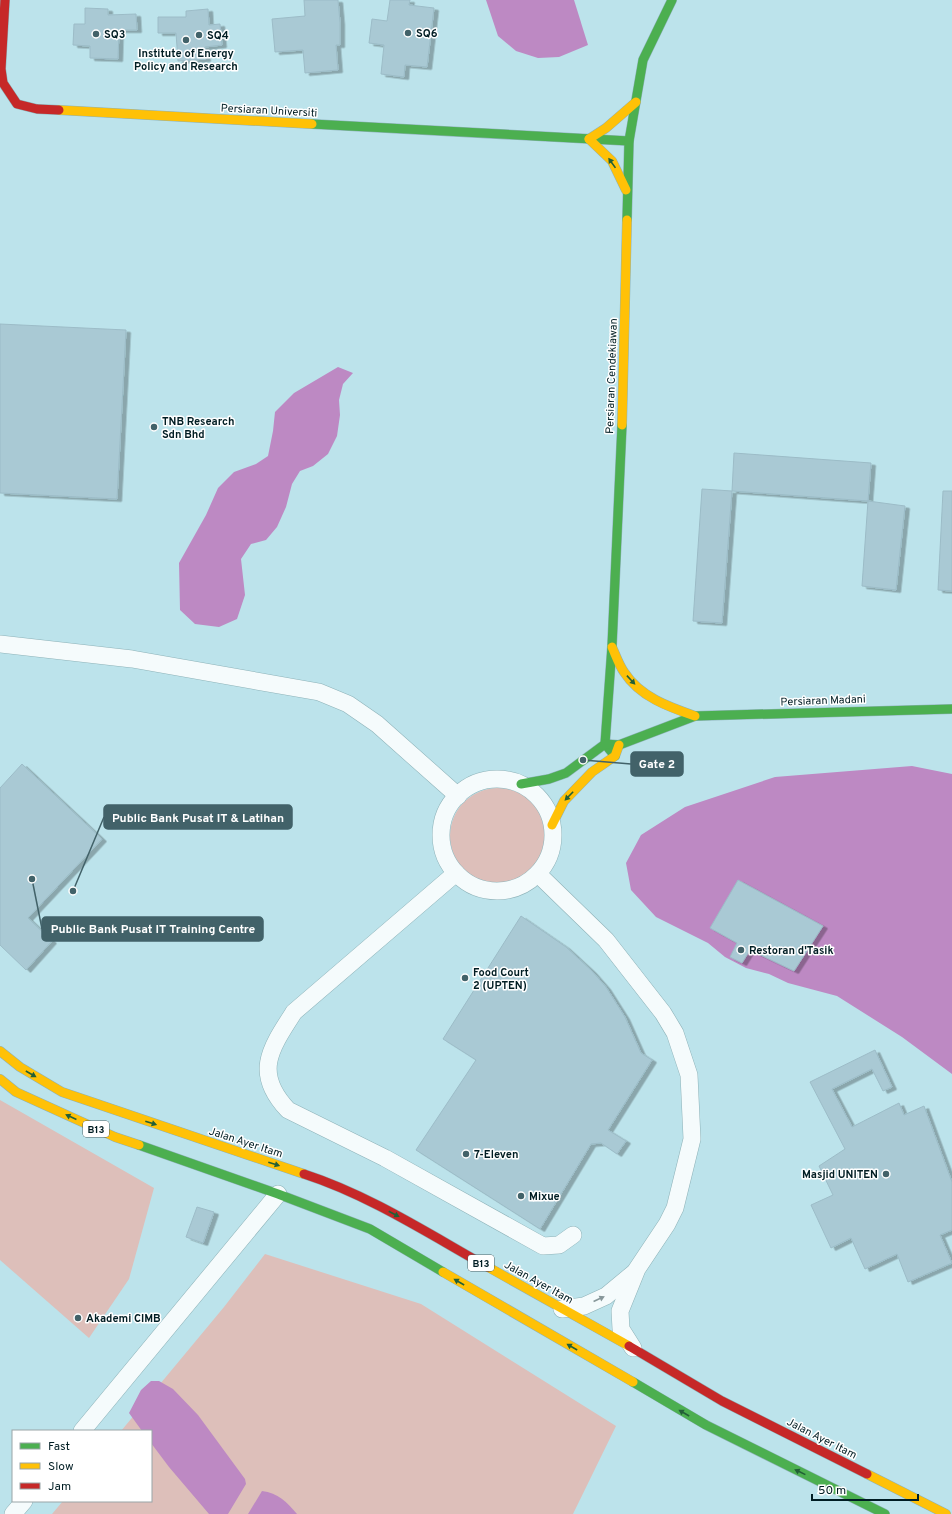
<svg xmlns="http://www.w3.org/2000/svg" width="952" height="1514" viewBox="0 0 952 1514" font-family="Overpass,sans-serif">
	<defs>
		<filter id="shadow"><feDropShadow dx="4.5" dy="2.5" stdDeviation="0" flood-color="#0004"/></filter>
	</defs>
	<rect width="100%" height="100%" fill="#bce3eb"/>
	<g fill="#ddbfba">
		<circle cx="498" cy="836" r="48"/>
		<path d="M0,1100L154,1188L129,1279L89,1338L0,1260Z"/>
		<path d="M265,1254L421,1304L616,1426L573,1514H52L63,1501H151V1431H121L224,1307Z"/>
	</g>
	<g fill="#bd89c3">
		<path d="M486,0H574L588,45L559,57L538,58L516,51L498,36Z"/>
		<path d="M338,367L353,373L343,384L339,400L340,415L337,436L328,454L313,466L300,471L292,484L286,507L277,527L266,540L251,544L241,559L245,595L237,619L219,627L195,624L180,610L179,563L206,515L218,488L234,472L256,464L268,456L273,431L275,412L294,393Z"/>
		<path d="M912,766L952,774V1074L902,1037L837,996L788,983L769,974L746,968L725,957L708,943L656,917L631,890L626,863L641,835L685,807L775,777Z"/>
		<path d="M151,1381H159L173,1389L198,1415L245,1479L246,1484L228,1514H209L169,1467L151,1443V1431H142L129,1413L141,1390Z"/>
		<path d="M262,1491C278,1493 287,1502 297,1514H248Z"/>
	</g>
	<g fill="#a9c9d4" stroke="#9cbcc7" filter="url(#shadow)">
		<path d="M304,0H338L340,22V45H336L338,70L305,73L303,50L275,52L272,19L305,16Z"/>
		<path d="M390,0H410L409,5L434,8L427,67L405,65L404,77L381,74L384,45L369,43L372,19L387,21Z"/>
		<path d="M85,8L108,9V15L136,14L137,30H119L118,59L90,58V46L73,45L74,24H85Z"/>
		<path d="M208,9L209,25L220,24L222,45L205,47L206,59L178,61L176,33H158V17H186V11Z"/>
		<path d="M0,324L126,330L117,499L0,493Z"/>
		<path d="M734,453L871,463L868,501L732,491Z"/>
		<path d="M702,489L732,491L722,623L693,621Z"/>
		<path d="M943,491H952V591L938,590Z"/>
		<path d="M868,501L905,506L896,590L862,586Z"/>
		<path d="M22,764L102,839L28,918L52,941L26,970L0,945V788Z"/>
		<path d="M738,880L823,926L794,971L750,950L742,963L730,957L737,943L710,928Z"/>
		<path d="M521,916L566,947L592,971L606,987L625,1017L641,1053L652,1060L608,1130L626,1141L617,1154L601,1143L591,1144L540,1229L416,1150L476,1060L443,1039Z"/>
		<path d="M875,1050L892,1087L883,1091L872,1069L832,1089L852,1127L899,1103L904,1115L924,1106L952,1182V1230L940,1235L952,1263L908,1282L897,1254L865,1269L851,1238L831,1248L811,1205L833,1195L819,1166L845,1149L810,1082Z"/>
		<path d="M197,1207L214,1212L203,1243L186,1237Z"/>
	</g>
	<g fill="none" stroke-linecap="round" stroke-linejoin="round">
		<defs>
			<g id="street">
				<path d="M0,644L132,659L319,692L348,704L377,724L458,796"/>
				<circle cx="497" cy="835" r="56"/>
				<path d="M456,873L294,1012C270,1049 253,1073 288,1110L385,1158L543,1246L559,1245L573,1235"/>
				<path d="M538,874L606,940L663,1013L675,1033L689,1075L692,1139L675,1208L667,1224L637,1269L620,1311L621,1329L633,1348"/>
				<path d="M562,1309L584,1306L606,1296L635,1272"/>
				<path d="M82,1431L278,1194"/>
				<path d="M13,1514L24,1501"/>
			</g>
			<g id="fast">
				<path d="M312,124L629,141"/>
				<path d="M627,220L629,141L643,60L672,0"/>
				<path d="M615,756L605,744L612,646L622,425"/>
				<path d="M521,784L549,779L566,773L605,744L619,745L695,716L952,709"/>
				<path d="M139,1145L278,1194L370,1229L443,1272"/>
				<path d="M633,1382L706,1425L885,1514"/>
			</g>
			<g id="slow">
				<path d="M59,110L312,124"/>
				<path d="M589,139L612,161L626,190"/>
				<path d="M589,139L606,128L636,102"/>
				<path d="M622,425L627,220"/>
				<path d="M612,647C616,656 619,665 624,672C640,697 669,707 695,716"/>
				<path d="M552,825L564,801L592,772L615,756L619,745"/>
				<path d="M0,1051L20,1067L62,1092L304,1174"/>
				<path d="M0,1079L16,1092L115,1137L139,1145"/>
				<path d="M488,1267L629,1346"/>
				<path d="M443,1272L633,1382"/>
				<path d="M867,1474L946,1514"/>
			</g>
			<g id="jam">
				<path d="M5,0L1,69L3,83L17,104L37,109L59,110"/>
				<path d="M304,1174C369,1195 429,1234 488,1267"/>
				<path d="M629,1346L722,1401L867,1474"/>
			</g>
		</defs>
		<use href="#street" stroke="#8db2b8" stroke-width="18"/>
		<use href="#fast" stroke="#8db2b8" stroke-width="10"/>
		<use href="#slow" stroke="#8db2b8" stroke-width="10"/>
		<use href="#jam" stroke="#8db2b8" stroke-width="10"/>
		<use href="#street" stroke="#f5fbfc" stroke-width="17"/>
		<use href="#fast" stroke="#4caf50" stroke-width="9"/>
		<use href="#slow" stroke="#ffc107" stroke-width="9"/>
		<use href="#jam" stroke="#c62828" stroke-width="9"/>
	</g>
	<defs><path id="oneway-solid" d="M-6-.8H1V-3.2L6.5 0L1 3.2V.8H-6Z"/></defs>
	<g fill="#225f37">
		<use href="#oneway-solid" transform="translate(612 163) rotate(-125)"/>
		<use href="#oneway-solid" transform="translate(631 680) rotate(47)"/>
		<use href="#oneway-solid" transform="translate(569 796) rotate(134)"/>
		<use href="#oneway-solid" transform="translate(31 1074) rotate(30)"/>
		<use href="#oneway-solid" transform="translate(71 1117) rotate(-155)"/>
		<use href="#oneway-solid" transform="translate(151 1123) rotate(18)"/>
		<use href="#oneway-solid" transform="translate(274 1164) rotate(18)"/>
		<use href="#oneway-solid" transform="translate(394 1214) rotate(28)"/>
		<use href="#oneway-solid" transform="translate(459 1282) rotate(-150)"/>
		<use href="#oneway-solid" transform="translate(572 1347) rotate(-150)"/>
		<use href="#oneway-solid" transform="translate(684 1413) rotate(-150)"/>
		<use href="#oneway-solid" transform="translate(800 1472) rotate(-154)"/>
	</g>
	<use fill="#87979a" href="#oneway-solid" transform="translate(599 1299) rotate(-25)"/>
	<g fill="#426269" stroke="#fff" stroke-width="1.5">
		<circle cx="408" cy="33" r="4"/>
		<circle cx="96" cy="34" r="4"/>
		<circle cx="199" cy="35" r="4"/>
		<circle cx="186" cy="40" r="4"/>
		<circle cx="154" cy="427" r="4"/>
		<circle cx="741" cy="950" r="4"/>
		<circle cx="465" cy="978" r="4"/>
		<circle cx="466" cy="1154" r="4"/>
		<circle cx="886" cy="1174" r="4"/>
		<circle cx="521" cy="1196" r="4"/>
		<circle cx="78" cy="1318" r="4"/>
	</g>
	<g text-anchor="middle" stroke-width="3" stroke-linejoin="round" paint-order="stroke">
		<g fill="#fff" stroke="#4c6165" stroke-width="1">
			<rect x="83" y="1121" width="26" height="16" rx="3"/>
			<rect x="468" y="1255" width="26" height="16" rx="3"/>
		</g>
		<g font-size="10" font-weight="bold" fill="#001d23">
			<text x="96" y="1133">B13</text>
			<text x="481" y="1267">B13</text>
		</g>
		<g font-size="11" font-weight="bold" fill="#001d23" stroke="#fff" text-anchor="start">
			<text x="416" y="37">SQ6</text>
			<text x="104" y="38">SQ3</text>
			<text x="207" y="39">SQ4</text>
			<text x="186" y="57" text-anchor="middle">Institute of Energy<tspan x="186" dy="13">Policy and Research</tspan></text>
			<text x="162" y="425">TNB Research<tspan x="162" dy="13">Sdn Bhd</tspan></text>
			<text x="749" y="954">Restoran d'Tasik</text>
			<text x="473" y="976">Food Court<tspan x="473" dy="13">2 (UPTEN)</tspan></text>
			<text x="474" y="1158">7-Eleven</text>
			<text x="878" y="1178" text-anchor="end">Masjid UNITEN</text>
			<text x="529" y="1200">Mixue</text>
			<text x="86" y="1322">Akademi CIMB</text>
		</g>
		<g font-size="11" fill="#001d23" stroke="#fff">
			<text transform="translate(269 110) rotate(3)" y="4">Persiaran Universiti</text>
			<text transform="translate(611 376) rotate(-88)" y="4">Persiaran Cendekiawan</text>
			<text transform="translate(823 700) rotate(-2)" y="4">Persiaran Madani</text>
			<text transform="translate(246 1142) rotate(18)" y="4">Jalan Ayer Itam</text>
			<text transform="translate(539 1282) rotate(29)" y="4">Jalan Ayer Itam</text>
			<text transform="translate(822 1438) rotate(27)" y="4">Jalan Ayer Itam</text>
		</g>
	</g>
	<path fill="none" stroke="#426269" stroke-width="1.5" d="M583 760L631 764M73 891L104 817M32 879L42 929"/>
	<g fill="#426269" stroke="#fff" stroke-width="1.5">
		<circle cx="583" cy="760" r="4"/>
		<circle cx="73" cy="891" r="4"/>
		<circle cx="32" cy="879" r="4"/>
	</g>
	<g fill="#426269" stroke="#426269" stroke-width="1.5">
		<rect x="631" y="752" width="52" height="24" rx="4"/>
		<rect x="104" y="805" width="188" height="24" rx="4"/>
		<rect x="42" y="917" width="221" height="24" rx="4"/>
	</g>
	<g font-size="12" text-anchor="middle" font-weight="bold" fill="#fff">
		<text x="657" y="768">Gate 2</text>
		<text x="198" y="822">Public Bank Pusat IT &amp; Latihan</text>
		<text x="153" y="933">Public Bank Pusat IT Training Centre</text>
	</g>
	<rect x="12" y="1430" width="140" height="72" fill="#ffffff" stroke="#99a5a7"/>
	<rect x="20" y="1443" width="20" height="6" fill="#4caf50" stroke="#99a5a7"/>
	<text x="48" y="1450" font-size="12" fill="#001d23">Fast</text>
	<rect x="20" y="1463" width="20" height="6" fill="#ffc107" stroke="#99a5a7"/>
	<text x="48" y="1470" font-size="12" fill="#001d23">Slow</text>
	<rect x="20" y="1483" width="20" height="6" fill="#c62828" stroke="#99a5a7"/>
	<text x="48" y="1490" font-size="12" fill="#001d23">Jam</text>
	<path d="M812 1494v6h106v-6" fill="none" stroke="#001d23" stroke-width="2"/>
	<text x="818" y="1494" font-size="12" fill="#001d23" stroke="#ffffff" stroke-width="3" paint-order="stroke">50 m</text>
</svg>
